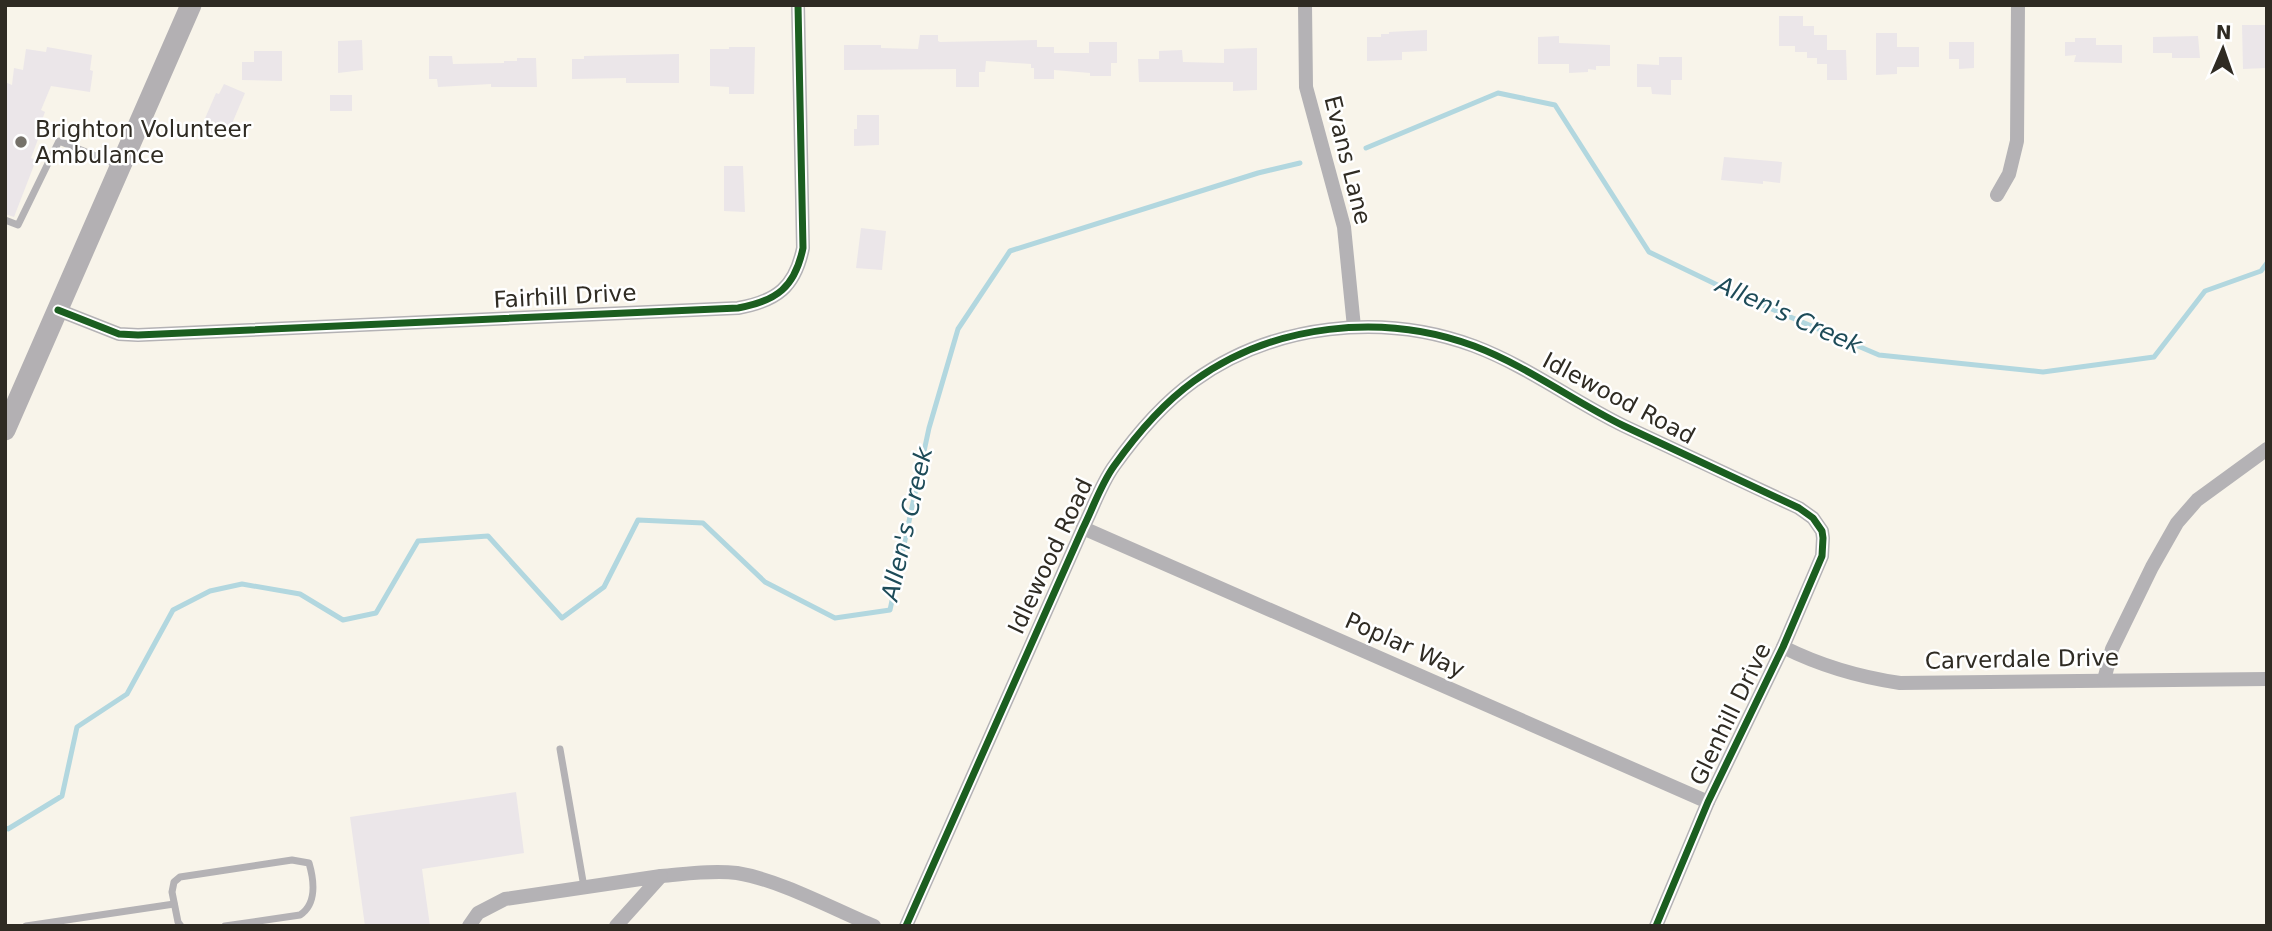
<svg xmlns="http://www.w3.org/2000/svg" width="2272" height="931" viewBox="0 0 2272 931" font-family="'DejaVu Sans',sans-serif">
	<rect width="100%" height="100%" fill="#f8f4ea"/>
	<g fill="none" stroke-linecap="round" stroke-linejoin="round">
		<g stroke="#b2d7df" stroke-width="5">
			<path d="M1366,148L1498,93L1555,105L1649,252L1732,292L1879,355L2043,372L2154,357L2205,291L2261,271L2267,263"/>
			<path d="M5,828L8,829L62,796L77,727L127,694L173,610L210,591L242,584L300,594L343,620L376,613L418,541L488,536L562,618L604,587L638,520L703,523L765,582L835,618L890,610L929,428L958,329L1010,251L1258,173L1300,163"/>
		</g>
	</g>
	<g fill="#ebe6e9">
		<path d="M1779,16H1803V26H1814V35H1827V50H1846L1847,80H1827V64H1817V58H1807V52H1795V46H1779Z"/>
		<path d="M2242,25H2267V68L2243,69Z"/>
		<path d="M1427,30V51L1402,52V60L1367,61V37H1381V34H1389V32Z"/>
		<path d="M1876,33H1897V47H1919V67H1897V74L1876,75Z"/>
		<path d="M920,35H938V41L940,42L1037,40V47H1054V53H1089V42H1117V63H1111V76H1090V73L1054,70V79H1034V68H1031V64L986,61L985,72H979V87H956V69L844,70V45H881V48L918,49Z"/>
		<path d="M1559,36V43L1610,45V66H1596V70L1588,69V72L1569,73V64H1538V37Z"/>
		<path d="M2198,36L2200,58H2172V53H2153V37Z"/>
		<path d="M2075,38H2096V45H2122V63L2074,62L2076,55L2065,56V42H2075Z"/>
		<path d="M362,40L363,70L338,73V41Z"/>
		<path d="M1949,42H1974V68L1959,69V59H1949Z"/>
		<path d="M47,47L92,55L90,70L93,71L90,92L51,86L41,110L45,112L40,125L43,126L31,158L36,160L14,217L5,214V82L12,85L14,68L23,70L26,49L46,52Z"/>
		<path d="M729,47H755L754,94H729V87L710,86V49H729Z"/>
		<path d="M1257,48V90L1233,91V82H1139L1138,59H1159V51L1182,50L1183,62L1224,63V49Z"/>
		<path d="M254,51H282V81L242,80V62H254Z"/>
		<path d="M679,54V83H626V78L572,79V59H584V56Z"/>
		<path d="M429,56H452L453,64L504,63V61H517V58H536L537,87H491V84L438,87L437,79H429Z"/>
		<path d="M1659,57H1682V80H1671V95L1652,94L1651,87H1637V64L1659,65Z"/>
		<path d="M224,84L245,93L225,140L200,130L216,93L219,94Z"/>
		<rect x="330" y="95" width="22" height="16"/>
		<path d="M857,115H879V145L854,146V129H857Z"/>
		<path d="M1724,157L1782,162L1780,183L1763,181V184L1721,180Z"/>
		<path d="M724,166H743L745,212L724,211Z"/>
		<path d="M861,228L886,231L882,270L856,268Z"/>
		<path d="M516,792L524,853L422,869L430,926H365L350,817Z"/>
	</g>
	<g fill="none" stroke-linecap="round" stroke-linejoin="round">
		<g stroke="#b4b2b5" stroke-width="7">
			<path d="M5,220L18,225L59,141L118,165"/>
			<path d="M560,749L584,887"/>
			<path d="M26,926L174,904"/>
			<path d="M181,926L178,922L172,892L174,882L180,877L292,860L309,863C314,880 317,904 300,915L225,926"/>
		</g>
		<g stroke="#b4b2b5" stroke-width="14">
			<path d="M1305,5L1306,87L1344,227L1354,327"/>
			<path d="M1997,195L2009,174L2017,141L2018,5"/>
			<path d="M58,310L119,334L138,335L738,308C777,301 795,287 803,248L798,5"/>
			<path d="M1083,528L1708,802"/>
			<path d="M1783,647C1821,666 1859,677 1900,683L2267,679"/>
			<path d="M2104,680L2112,649L2152,567L2177,523L2197,500L2267,449"/>
			<path d="M661,876C686,874 712,870 737,873C780,880 833,909 874,926"/>
			<path d="M469,926L478,913L505,899L661,876L616,926"/>
			<path d="M906,926L1083,528C1093,508 1101,484 1114,466C1136,435 1162,404 1194,381C1273,324 1382,312 1474,346C1527,366 1573,401 1624,426L1799,508L1813,518L1822,531L1823,538L1822,556L1783,647L1708,802L1656,926"/>
		</g>
		<path stroke="#b3b0b3" stroke-width="21" d="M5,430L191,5"/>
		<defs>
			<g id="cycleway">
				<path d="M58,310L119,334L138,335L738,308C777,301 795,287 803,248L798,5"/>
				<path d="M906,926L1083,528C1093,508 1101,484 1114,466C1136,435 1162,404 1194,381C1273,324 1382,312 1474,346C1527,366 1573,401 1624,426L1799,508L1813,518L1822,531L1823,538L1822,556L1783,647L1708,802L1656,926"/>
			</g>
		</defs>
		<use href="#cycleway" stroke="#fff" stroke-width="11"/>
		<use href="#cycleway" stroke="#1b5e20" stroke-width="7"/>
	</g>
	<circle fill="#757169" stroke="#fff" stroke-width="2.5" cx="21" cy="142" r="7"/>
	<g text-anchor="middle" stroke-width="5" stroke-linejoin="round" paint-order="stroke">
		<g font-size="23" fill="#2f2b23" stroke="#fff" text-anchor="start">
			<text x="35" y="137">Brighton Volunteer<tspan x="35" dy="26">Ambulance</tspan></text>
		</g>
		<g font-size="23" fill="#2f2b23" stroke="#fff">
			<text transform="translate(1348 160) rotate(76)" y="8">Evans Lane</text>
			<text transform="translate(565 296) rotate(-3)" y="8">Fairhill Drive</text>
			<text transform="translate(1619 398) rotate(28)" y="8">Idlewood Road</text>
			<text transform="translate(1050 556) rotate(-65)" y="8">Idlewood Road</text>
			<text transform="translate(1405 645) rotate(24)" y="8">Poplar Way</text>
			<text transform="translate(2022 659) rotate(-1)" y="8">Carverdale Drive</text>
			<text transform="translate(1730 714) rotate(-64)" y="8">Glenhill Drive</text>
		</g>
		<g font-size="24" font-style="italic" fill="#1d4b58" stroke="#fff">
			<text transform="translate(1789 315) rotate(24)" y="8">Allen's Creek</text>
			<text transform="translate(907 524) rotate(-77)" y="8">Allen's Creek</text>
		</g>
	</g>
	<rect width="2272" height="931" fill="none" stroke="#2f2b23" stroke-width="14"/>
	<g transform="translate(2223 49) rotate(2)" stroke="#ffffff" stroke-width="5" paint-order="stroke">
	<path d="M0-5L12 26L0 18L-12 26Z" fill="#2f2b23"/>
	<text y="-10" font-size="19" font-weight="bold" text-anchor="middle" fill="#2f2b23">N</text>
	</g>
</svg>
